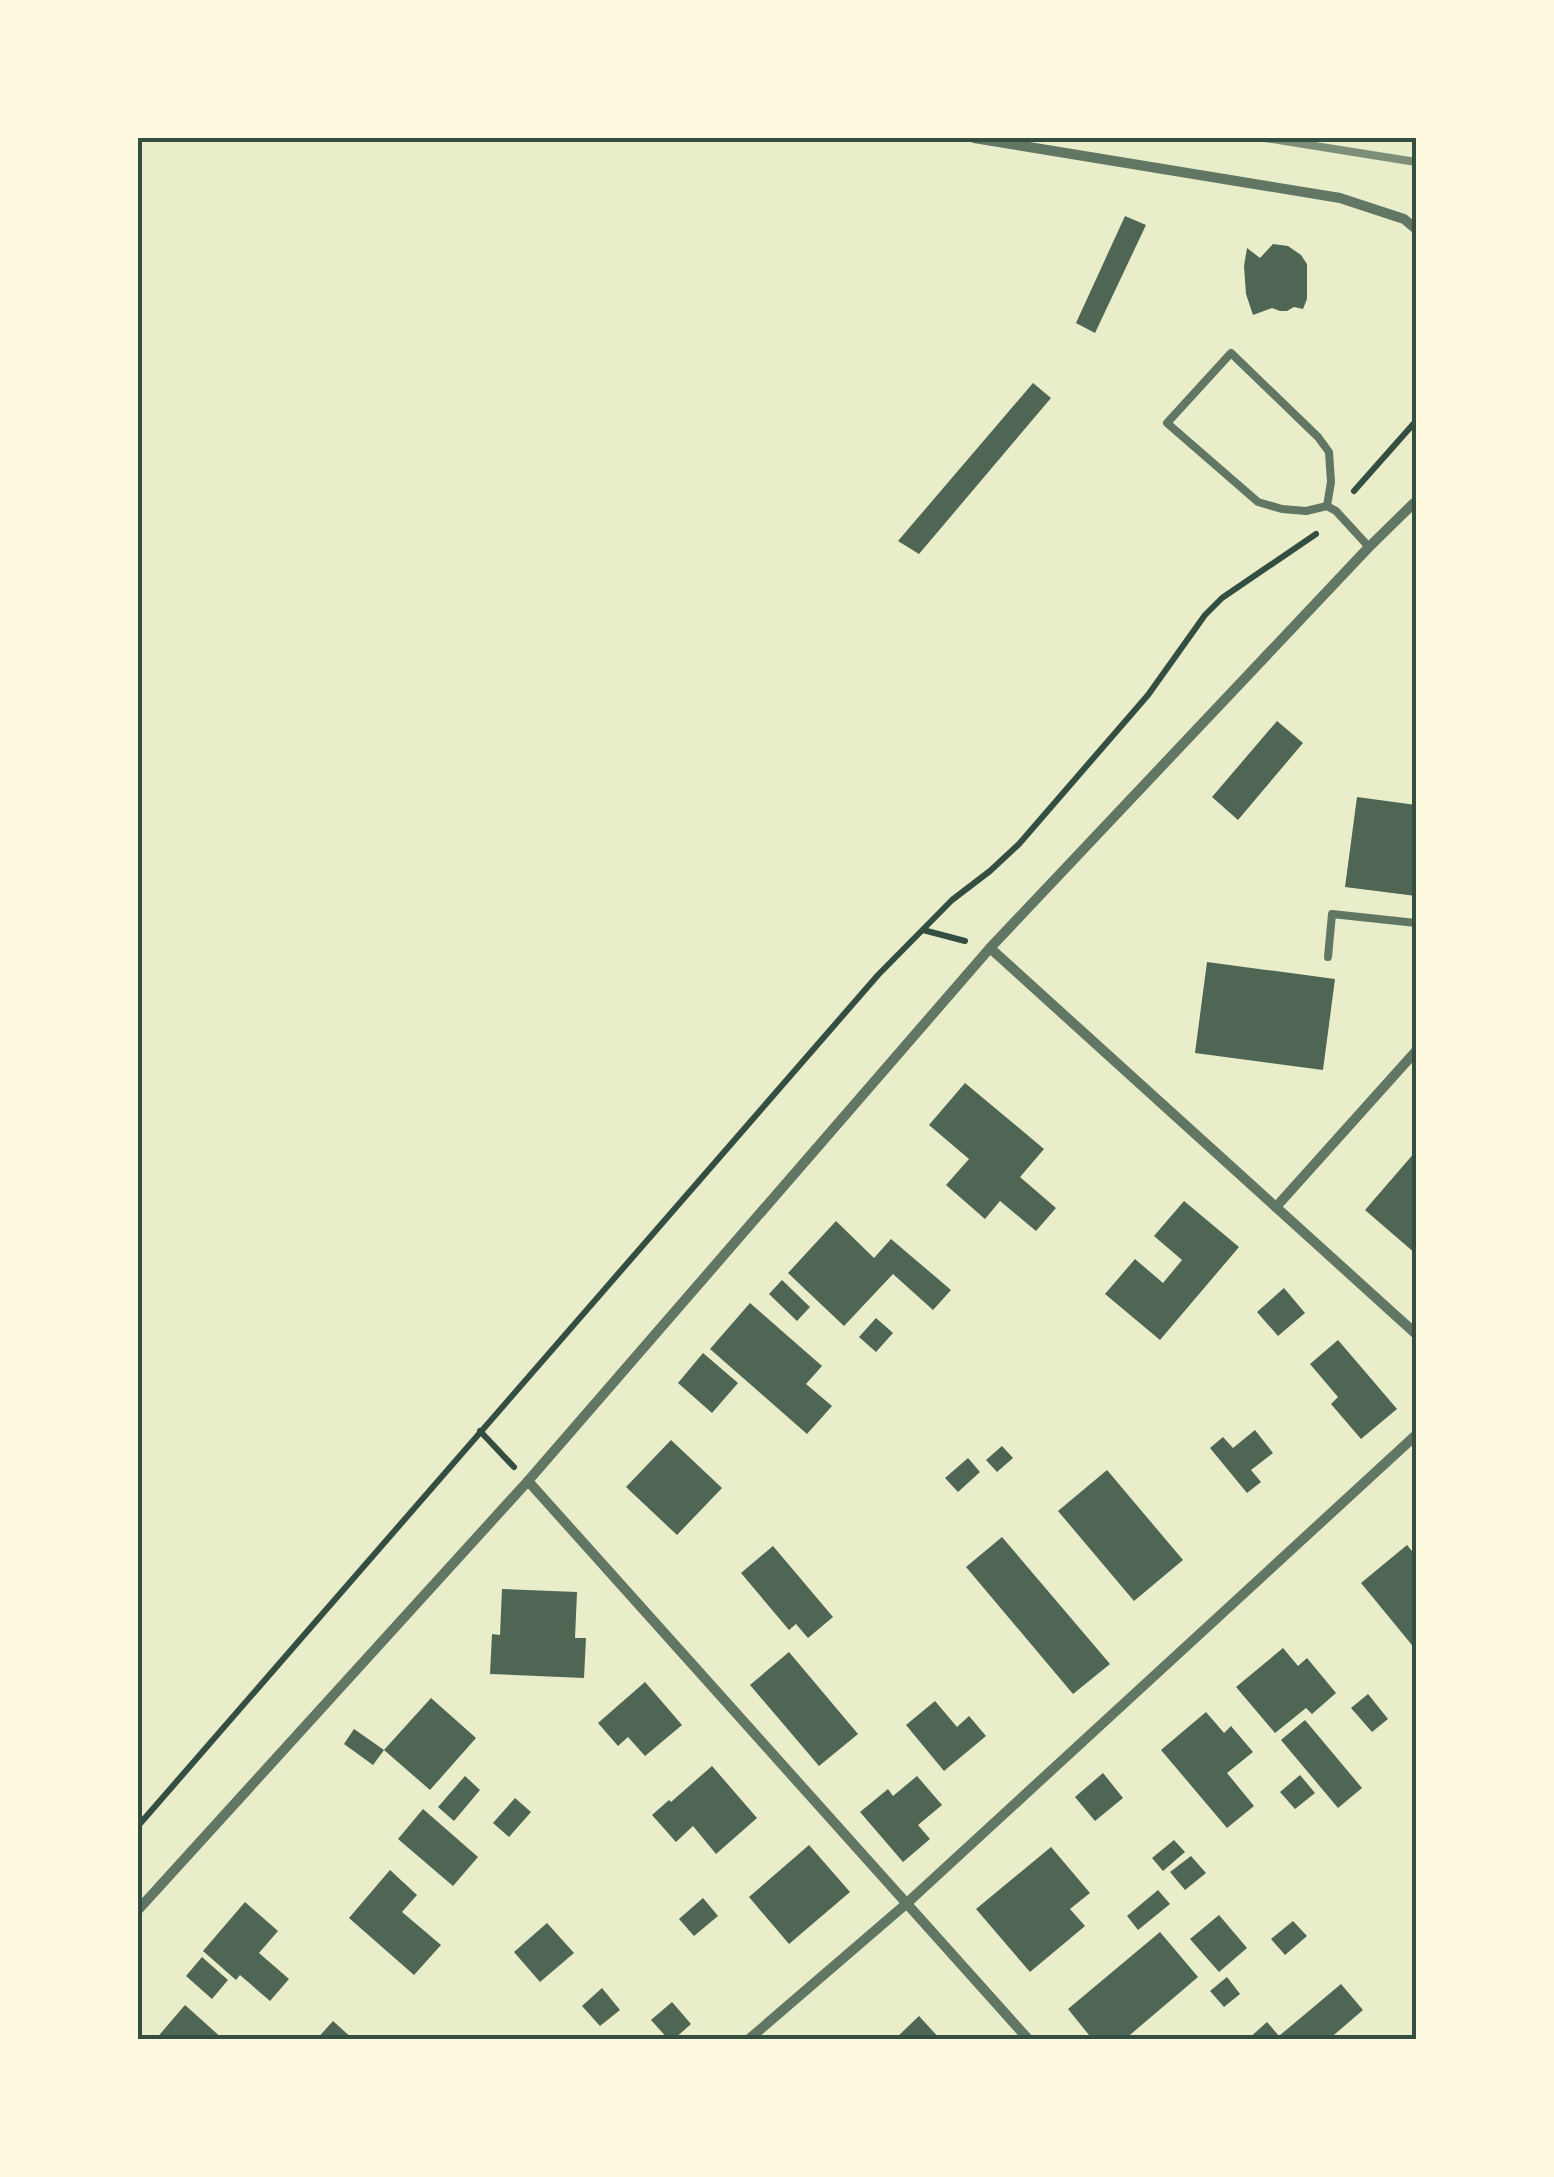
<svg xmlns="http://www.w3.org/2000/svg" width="1554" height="2177" viewBox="0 0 1554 2177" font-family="'DM Sans',sans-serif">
	<rect width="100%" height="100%" fill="#e9edc9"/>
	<g fill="#4f6655">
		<path d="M1125,216L1146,225L1095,333L1076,323Z"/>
		<path d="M1273,244L1288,246L1301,255L1307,264V299L1303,309L1294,307L1287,311H1280L1272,308L1253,315L1246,294L1244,266L1247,248L1260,258Z"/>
		<path d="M1033,383L1051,398L919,554L898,541Z"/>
		<path d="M1277,721L1303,743L1238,820L1212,797Z"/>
		<path d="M1357,797L1416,805V896L1345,887Z"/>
		<path d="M1207,962L1335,979L1323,1070L1195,1053Z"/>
		<path d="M965,1083L1044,1149L1020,1177L1056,1208L1036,1231L1000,1201L985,1219L946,1185L969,1159L929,1125Z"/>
		<path d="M1416,1151V1254L1365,1210Z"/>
		<path d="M1184,1201L1239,1247L1160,1340L1105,1294L1135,1259L1163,1283L1182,1260L1154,1236Z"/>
		<path d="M836,1221L874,1258L891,1239L951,1290L933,1310L893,1274L844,1326L788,1273Z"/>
		<path d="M782,1280L810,1307L797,1321L769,1294Z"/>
		<path d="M1284,1288L1305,1313L1278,1336L1257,1312Z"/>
		<path d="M750,1303L822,1366L806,1384L832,1406L807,1434L710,1349Z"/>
		<path d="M876,1318L893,1333L876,1352L859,1337Z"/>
		<path d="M1338,1340L1397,1409L1361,1439L1331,1404L1338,1397L1310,1364Z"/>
		<path d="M703,1353L738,1383L712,1413L678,1383Z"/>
		<path d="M1255,1430L1273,1453L1251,1470L1261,1482L1247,1493L1210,1448L1223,1437L1233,1448Z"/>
		<path d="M671,1440L722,1488L677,1535L626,1487Z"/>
		<path d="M1002,1446L1013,1458L997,1472L986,1460Z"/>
		<path d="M968,1458L980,1472L958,1492L945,1478Z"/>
		<path d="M1107,1470L1183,1560L1134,1601L1058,1511Z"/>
		<path d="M1002,1537L1110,1664L1073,1694L966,1567Z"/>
		<path d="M1407,1545L1416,1556V1650L1361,1583Z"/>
		<path d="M773,1546L833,1617L808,1638L796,1624L789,1630L741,1573Z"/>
		<path d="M502,1589L577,1592L575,1638H586L584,1678L490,1674L492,1634L500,1635Z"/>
		<path d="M1283,1648L1298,1666L1307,1658L1336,1693L1312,1714L1306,1708L1275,1733L1236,1687Z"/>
		<path d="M789,1652L858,1734L819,1766L750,1685Z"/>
		<path d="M645,1682L682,1725L645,1756L628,1737L618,1746L598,1723Z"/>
		<path d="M1368,1694L1388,1719L1372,1732L1351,1708Z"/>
		<path d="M431,1698L476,1738L430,1790L384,1750Z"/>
		<path d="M935,1701L957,1727L969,1716L986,1736L944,1771L906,1725Z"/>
		<path d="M1206,1712L1224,1733L1231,1726L1253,1752L1227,1773L1254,1806L1227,1828L1161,1750Z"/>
		<path d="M1305,1720L1362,1788L1338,1808L1281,1740Z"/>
		<path d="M354,1729L384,1750L373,1765L344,1744Z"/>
		<path d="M712,1766L757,1818L716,1854L693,1826L676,1842L652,1815L669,1800L671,1802Z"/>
		<path d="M1103,1773L1123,1798L1095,1821L1075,1797Z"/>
		<path d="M1300,1775L1315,1793L1295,1809L1280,1792Z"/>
		<path d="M465,1776L480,1790L454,1821L438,1807Z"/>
		<path d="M917,1776L942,1805L918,1825L930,1839L903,1862L860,1812L888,1789L893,1796Z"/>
		<path d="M515,1798L531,1812L509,1837L493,1823Z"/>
		<path d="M423,1809L478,1857L453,1886L398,1839Z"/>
		<path d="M1174,1840L1185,1852L1163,1871L1152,1858Z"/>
		<path d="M809,1845L850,1892L789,1944L749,1897Z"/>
		<path d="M1051,1847L1090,1893L1070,1909L1085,1926L1030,1972L976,1909Z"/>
		<path d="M1191,1856L1206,1873L1185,1890L1170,1872Z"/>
		<path d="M390,1870L417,1895L402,1912L441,1945L414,1975L349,1918Z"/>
		<path d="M1158,1890L1170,1904L1138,1930L1127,1916Z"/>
		<path d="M703,1898L718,1916L694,1936L679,1919Z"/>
		<path d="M245,1902L278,1931L259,1953L289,1979L270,2001L240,1975L236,1980L203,1951Z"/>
		<path d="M1219,1915L1247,1948L1219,1972L1190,1939Z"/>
		<path d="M1293,1921L1307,1936L1285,1955L1271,1939Z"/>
		<path d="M547,1923L574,1953L540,1982L514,1952Z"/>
		<path d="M1160,1932L1198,1977L1124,2040H1093L1068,2009Z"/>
		<path d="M202,1957L228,1980L212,1999L186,1976Z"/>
		<path d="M1227,1977L1240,1994L1224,2007L1210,1991Z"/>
		<path d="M1341,1984L1363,2010L1328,2040H1247L1267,2022L1279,2036Z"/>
		<path d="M602,1988L620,2010L600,2026L582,2006Z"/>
		<path d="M672,2002L691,2024L673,2040H669L651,2020Z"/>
		<path d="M185,2005L224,2040H155Z"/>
		<path d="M919,2016L941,2040H894Z"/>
		<path d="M333,2021L354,2040H316Z"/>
	</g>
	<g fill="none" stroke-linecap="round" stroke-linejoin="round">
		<g stroke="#344e41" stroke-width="6">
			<path d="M1354,491L1416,421"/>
			<path d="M923,930L965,941"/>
			<path d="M480,1431L514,1467"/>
			<path d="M138,1826L878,975L952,900L990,871L1019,844L1148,695L1205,615L1222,598L1316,534"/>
		</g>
		<g stroke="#617663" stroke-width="8">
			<path d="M1231,353L1318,437L1329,452L1331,482L1327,506L1306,511L1282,509L1258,502L1167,423Z"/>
			<path d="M1327,506L1336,511L1369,547"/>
			<path d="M1328,957L1332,914L1416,923"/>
		</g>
		<g stroke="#617663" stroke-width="10">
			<path d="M974,138L1340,198L1404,219L1416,229"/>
			<path d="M990,948L1416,1334"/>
			<path d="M1276,1207L1416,1051"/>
			<path d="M528,1481L1029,2040"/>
			<path d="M138,1910L528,1481L990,948L1369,547L1416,501"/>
			<path d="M748,2040L906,1904L1416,1435"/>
		</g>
		<path stroke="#7c8e77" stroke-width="8" d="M1265,138L1416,162"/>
	</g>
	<rect width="1554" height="2177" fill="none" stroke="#fefae0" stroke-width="280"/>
	<rect x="140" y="140" width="1274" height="1897" fill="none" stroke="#344e41" stroke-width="4"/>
</svg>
